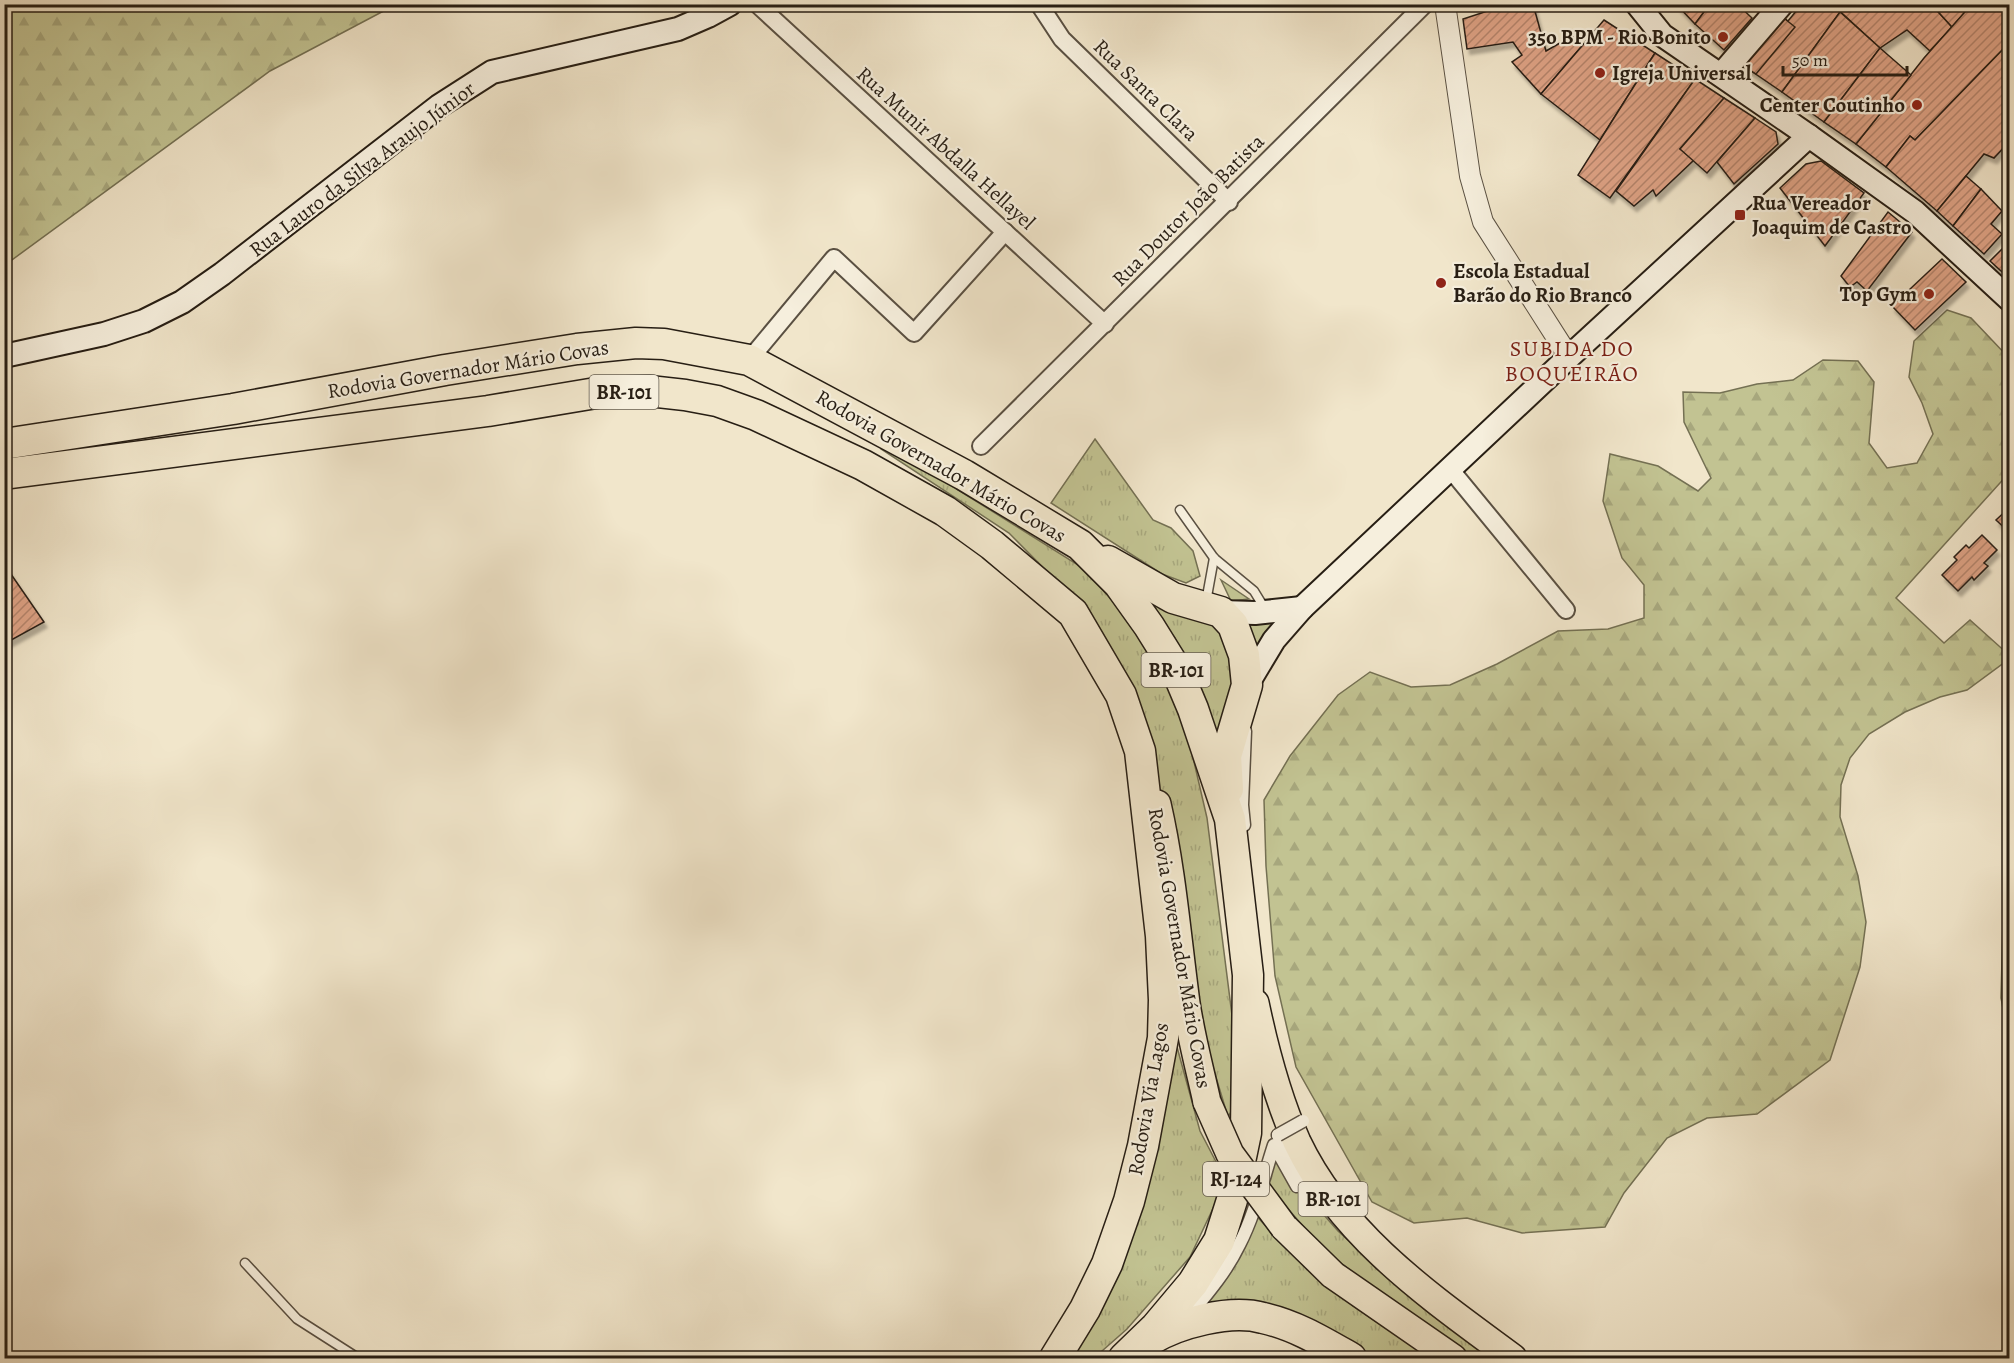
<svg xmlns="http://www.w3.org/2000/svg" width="2014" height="1363" viewBox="0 0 2014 1363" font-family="Alegreya,serif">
	<defs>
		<pattern id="grass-tufts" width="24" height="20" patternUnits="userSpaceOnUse" patternTransform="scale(1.5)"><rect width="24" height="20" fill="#c2c392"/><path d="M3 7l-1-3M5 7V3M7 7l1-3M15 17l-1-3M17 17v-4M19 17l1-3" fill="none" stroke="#a7a77d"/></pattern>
		<pattern id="forest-firs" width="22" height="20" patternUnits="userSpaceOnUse" patternTransform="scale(1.5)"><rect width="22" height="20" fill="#c2c392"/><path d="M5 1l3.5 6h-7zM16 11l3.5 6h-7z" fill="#a7a77d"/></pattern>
		<pattern id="building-hatch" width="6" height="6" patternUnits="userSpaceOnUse" patternTransform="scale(1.5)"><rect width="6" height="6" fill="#dfa386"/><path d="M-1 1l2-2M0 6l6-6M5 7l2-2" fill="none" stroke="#b5846c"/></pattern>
		<filter id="shadow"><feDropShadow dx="3" dy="5.5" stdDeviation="1.5" flood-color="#0004"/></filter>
	</defs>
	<rect width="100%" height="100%" fill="#f1e6cb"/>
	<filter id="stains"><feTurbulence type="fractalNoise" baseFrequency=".00333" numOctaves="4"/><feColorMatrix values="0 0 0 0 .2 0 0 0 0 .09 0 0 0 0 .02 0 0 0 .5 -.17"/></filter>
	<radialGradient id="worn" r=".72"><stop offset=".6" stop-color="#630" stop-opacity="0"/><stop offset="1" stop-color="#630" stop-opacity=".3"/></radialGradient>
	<g fill="url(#grass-tufts)" stroke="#747053" stroke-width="1.5">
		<path d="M1095,439L1153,520L1171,528L1193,551L1200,576L1186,583L1162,574L1051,503Z"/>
		<path d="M883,443L1083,568L1152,645L1185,723L1207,818L1234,1031L1236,1103L1228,1117L1203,1034L1162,799L1129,691L1080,605L1009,533L881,449Z"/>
		<path d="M1221,580L1249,599L1231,601Z"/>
		<path d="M1138,590L1215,623L1231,637L1237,686L1213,745L1202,705L1175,638Z"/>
		<path d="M1281,618L1257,647L1244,623Z"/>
		<path d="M1174,1036L1200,1131L1226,1181L1190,1257L1127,1329L1094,1358H1061Z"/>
		<path d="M1271,1155L1338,1231L1424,1309L1491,1358H1468L1430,1333L1323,1249L1263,1180Z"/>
		<path d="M1249,1208L1292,1254L1353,1306L1429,1358H1375L1303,1317L1173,1313L1219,1259Z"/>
	</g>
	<g fill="url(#forest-firs)" stroke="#747053" stroke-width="1.5">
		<path d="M5,4H395V5L270,71L5,265Z"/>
		<path d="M1947,310L1971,318L2009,358V473L1896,598L1944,643L1970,620L2009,655V659L1967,690L1940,697L1905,712L1869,734L1850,758L1841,785L1840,817L1858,876L1866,922L1860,967L1830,1060L1757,1114L1707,1118L1667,1138L1624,1193L1605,1227L1522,1233L1467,1218L1414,1223L1372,1202L1296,1067L1275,976L1266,866L1264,800L1290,756L1338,695L1370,672L1411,687L1450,685L1497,664L1558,631L1608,629L1644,618V585L1622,558L1603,501L1610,454L1658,466L1698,491L1711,478L1684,422L1683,392L1720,393L1757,384L1793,380L1823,360L1858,361L1874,382L1869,443L1887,468L1917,463L1933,434L1922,403L1909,377L1914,341Z"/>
		<path d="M2003,921L2009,923V1040L2001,998Z"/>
	</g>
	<g fill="url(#building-hatch)" stroke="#271e14" stroke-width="1.5" filter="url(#shadow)">
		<path d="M1509,4H1533L1546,51L1572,36L1582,46L1541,94L1512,62L1522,55L1513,42L1467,49L1463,19Z"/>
		<path d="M1676,4H1710L1695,24Z"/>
		<path d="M1710,4H1737L1752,18L1724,50L1695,24Z"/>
		<path d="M1802,4H1832L1840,12L1782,92L1741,64L1780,15L1788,21Z"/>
		<path d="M1832,4H1931L1952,27L1930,51L1907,30L1880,48Z"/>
		<path d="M1931,4H1972L1952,27Z"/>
		<path d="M1972,4H2010V42L1915,140L1910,136L1886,167L1856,144L1924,58Z"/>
		<path d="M1840,12L1880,48L1824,122L1782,92Z"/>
		<path d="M1780,15L1795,27L1756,74L1741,64Z"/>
		<path d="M1604,20L1655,53L1600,140L1541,94Z"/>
		<path d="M2010,42V141L1994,158L1984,154L1937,211L1886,167L1910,136L1915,140Z"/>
		<path d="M1880,48L1911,75L1856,144L1824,122Z"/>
		<path d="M1655,53L1695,79L1610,198L1578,175Z"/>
		<path d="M1695,79L1724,98L1680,149L1694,160L1656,196L1653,190L1634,206L1616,191Z"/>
		<path d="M1724,98L1755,118L1707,173L1680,149Z"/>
		<path d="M1755,118L1776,132L1778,144L1734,184L1717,162Z"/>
		<path d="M1821,161L1864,193L1825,246L1780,188L1806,164Z"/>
		<path d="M1966,176L1981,189L1953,226L1937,211Z"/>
		<path d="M1981,189L2002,211L1991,224L2002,234L1984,254L1953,226Z"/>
		<path d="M1888,212L1912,232L1867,291L1857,282L1850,287L1841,276Z"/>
		<path d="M2010,241V279L1990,261Z"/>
		<path d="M1942,259L1966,282L1915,330L1892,306Z"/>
		<path d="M2010,507V533L1996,520Z"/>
		<path d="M1982,535L1997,550L1984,563L1988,566L1974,580L1972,577L1958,591L1942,575L1957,560L1954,557L1966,545L1969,548Z"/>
		<path d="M4,564L44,622L4,644Z"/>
	</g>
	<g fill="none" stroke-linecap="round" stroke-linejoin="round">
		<defs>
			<g id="service">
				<path d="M1180,510L1214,558L1254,591L1265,609"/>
				<path d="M1206,602L1214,558"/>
				<path d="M245,1263L297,1319L358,1358"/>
			</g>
			<g id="pedestrian">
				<path d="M1244,825L1242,805L1245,731"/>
				<path d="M1188,1317C1207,1294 1226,1272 1239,1245C1255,1214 1263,1179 1274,1145L1297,1186L1300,1185L1278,1135"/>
			</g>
			<g id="minor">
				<path d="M757,4L1105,324"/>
				<path d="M1039,4L1062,39L1229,202"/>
				<path d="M749,360L834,258L914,333L1005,232"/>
				<path d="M981,446L1425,4"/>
				<path d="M1451,470L1566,610"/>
			</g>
			<path id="tertiary" d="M1445,4L1470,176L1483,222L1569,357"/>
			<g id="secondary">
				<path d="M1637,4L1662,35L1809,136L1915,212L2010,300"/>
				<path d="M1721,75L1782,4"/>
				<path d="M4,356L104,334L144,321L182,302L222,274L439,106L492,72L678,29L708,16L730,4"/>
				<path d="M1221,612L1255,613L1302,608"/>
				<path d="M1247,685L1274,640L1302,608L1569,357L1809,136"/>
			</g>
			<g id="trunk">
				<path d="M1157,804C1172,870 1177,936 1186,1003C1191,1037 1200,1070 1207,1102"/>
				<path d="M1255,1003C1265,1051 1277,1097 1297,1142C1342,1237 1432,1298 1513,1358"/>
				<path d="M1284,1227L1333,1275L1453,1358"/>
			</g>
			<g id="motorway">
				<path d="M4,444L233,409L445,370L577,349L636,343L664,344L749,360L964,475L1080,545L1119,584L1149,626L1177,671L1193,709L1230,819L1248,975L1246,1133L1232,1200L1219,1241L1193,1283L1156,1327L1124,1358"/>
				<path d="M4,474L488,411L602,392L649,391L685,395L717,401L756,415L863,465L945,511L992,545L1073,613L1121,695L1140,751L1161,936L1164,1000L1163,1038L1143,1146L1129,1201L1107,1264L1085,1309L1055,1358"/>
				<path d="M1108,561L1173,598L1221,612L1233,625L1244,655L1247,685L1226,756L1228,789"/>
				<path d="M1150,1340C1178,1323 1230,1309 1263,1318C1295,1325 1323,1342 1351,1358"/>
			</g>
		</defs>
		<use href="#service" stroke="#5a5042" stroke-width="11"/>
		<use href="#pedestrian" stroke="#5a5042" stroke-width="15"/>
		<use href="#minor" stroke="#5a5042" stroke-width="20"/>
		<use href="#tertiary" stroke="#5a5042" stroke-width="22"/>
		<use href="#secondary" stroke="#271e14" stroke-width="26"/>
		<use href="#trunk" stroke="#271e14" stroke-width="30"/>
		<use href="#motorway" stroke="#271e14" stroke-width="33"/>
		<use href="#service" stroke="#f6efdd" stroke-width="8"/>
		<use href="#pedestrian" stroke="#f6efdd" stroke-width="12"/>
		<use href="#minor" stroke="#f6efdd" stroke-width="16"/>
		<use href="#tertiary" stroke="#f6efdd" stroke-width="20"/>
		<use href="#secondary" stroke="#f6efdd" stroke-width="22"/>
		<use href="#trunk" stroke="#f1e6cb" stroke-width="27"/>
		<use href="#motorway" stroke="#f1e6cb" stroke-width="30"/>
		<defs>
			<path id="pedestrian-bridge" d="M1278,1135L1303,1121"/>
			<path id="trunk-bridge" d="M1207,1102L1230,1154L1284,1227"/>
		</defs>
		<use href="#pedestrian-bridge" stroke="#5a5042" stroke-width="15" stroke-linecap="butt"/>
		<use href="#trunk-bridge" stroke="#271e14" stroke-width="30" stroke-linecap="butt"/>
		<use href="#pedestrian-bridge" stroke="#f6efdd" stroke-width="12"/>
		<use href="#trunk-bridge" stroke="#f1e6cb" stroke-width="27"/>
	</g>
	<g fill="#8f2418" stroke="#f6efdd" stroke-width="2">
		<circle cx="1723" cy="37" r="6"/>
		<circle cx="1600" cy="73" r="6"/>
		<circle cx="1917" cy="105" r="6"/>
		<rect x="1734" y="209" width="12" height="12" rx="3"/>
		<circle cx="1441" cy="283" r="6"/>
		<circle cx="1929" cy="294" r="6"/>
	</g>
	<g text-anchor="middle" stroke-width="4.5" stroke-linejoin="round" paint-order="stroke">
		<g fill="#f6efdd" stroke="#655d50" stroke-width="1.5">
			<rect x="589.5" y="375" width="69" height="34" rx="4.5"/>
			<rect x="1141.5" y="653" width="69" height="34" rx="4.5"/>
			<rect x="1203" y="1162" width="66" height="34" rx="4.5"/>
			<rect x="1298.5" y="1182" width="69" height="34" rx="4.5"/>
		</g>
		<g font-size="20" font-weight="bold" fill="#271e14">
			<text x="624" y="399">BR-101</text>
			<text x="1176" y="677">BR-101</text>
			<text x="1236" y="1186">RJ-124</text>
			<text x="1333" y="1206">BR-101</text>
		</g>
		<g font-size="21" font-weight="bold" fill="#271e14" stroke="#f6efdd" text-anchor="end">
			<text x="1711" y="44">35o BPM - Rio Bonito</text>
			<text x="1612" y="80" text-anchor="start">Igreja Universal</text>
			<text x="1905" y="112">Center Coutinho</text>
			<text x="1752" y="210" text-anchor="start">Rua Vereador<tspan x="1752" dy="24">Joaquim de Castro</tspan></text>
			<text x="1453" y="278" text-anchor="start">Escola Estadual<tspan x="1453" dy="24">Barão do Rio Branco</tspan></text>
			<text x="1917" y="301">Top Gym</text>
		</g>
		<g font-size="21" fill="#271e14" stroke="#f6efdd">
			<text transform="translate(1146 90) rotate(44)" y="7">Rua Santa Clara</text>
			<text transform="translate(946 148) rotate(42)" y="7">Rua Munir Abdalla Hellayel</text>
			<text transform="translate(362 169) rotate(-37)" y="7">Rua Lauro da Silva Araujo Júnior</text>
			<text transform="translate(1188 210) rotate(-45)" y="7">Rua Doutor João Batista</text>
			<text transform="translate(468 369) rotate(-9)" y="7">Rodovia Governador Mário Covas</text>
			<text transform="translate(941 466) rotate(30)" y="7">Rodovia Governador Mário Covas</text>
			<text transform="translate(1180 948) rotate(80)" y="7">Rodovia Governador Mário Covas</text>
			<text transform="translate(1148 1099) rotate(-80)" y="7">Rodovia Via Lagos</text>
		</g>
		<g font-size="22" letter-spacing="1.5" fill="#7a1f14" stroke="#f6efdd">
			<text x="1572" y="356">SUBIDA DO<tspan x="1572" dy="25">BOQUEIRÃO</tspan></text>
		</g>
	</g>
	<rect width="2014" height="1363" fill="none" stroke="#f1e6cb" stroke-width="24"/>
	<rect x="6" y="6" width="2002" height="1351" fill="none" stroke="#271e14" stroke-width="3"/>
	<rect x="12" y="12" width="1990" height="1339" fill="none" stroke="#271e14" stroke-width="1.5"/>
	<path d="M1783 66v9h124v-9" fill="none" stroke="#271e14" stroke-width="3"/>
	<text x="1792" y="66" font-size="18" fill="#271e14" stroke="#f6efdd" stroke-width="4.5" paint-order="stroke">50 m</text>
	<rect width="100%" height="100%" filter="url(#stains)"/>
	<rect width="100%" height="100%" fill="url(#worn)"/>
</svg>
